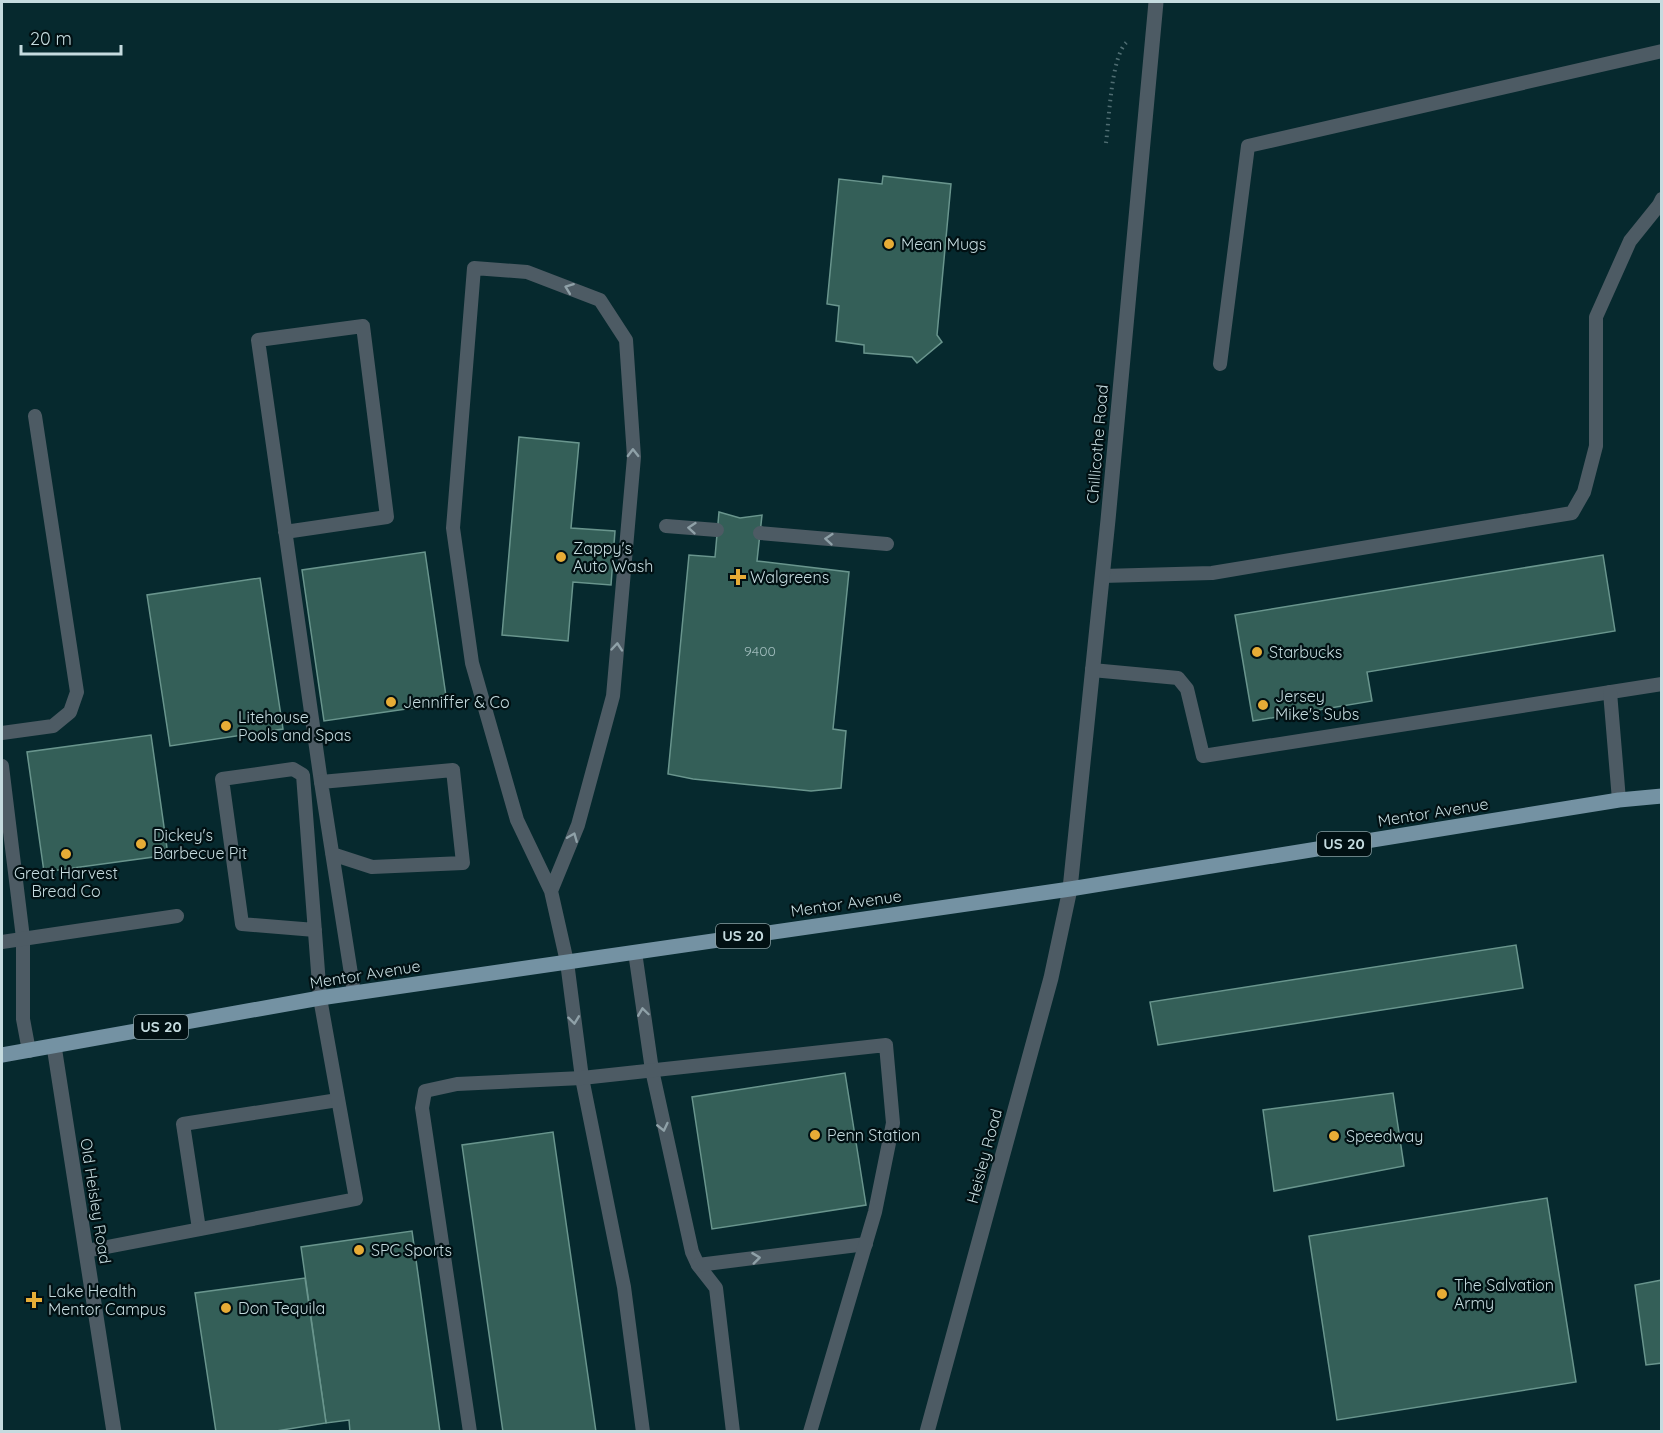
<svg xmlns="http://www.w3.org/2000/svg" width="1663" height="1433" viewBox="0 0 1663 1433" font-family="Quicksand,sans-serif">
	<rect width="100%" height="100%" fill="#06292e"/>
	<g fill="#345f58" stroke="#69958d" stroke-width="1.5">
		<path d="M883,176L951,184L937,335L942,342L917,363L912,357L864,353V345L836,341L839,306L827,304L839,179L882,184Z"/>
		<path d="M519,437L579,443L571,528L615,531L611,585L573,582L568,641L502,635Z"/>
		<path d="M719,512L740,518L762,515L757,561L849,572L833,729L846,731L841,788L811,791L693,779L668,774L689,555L715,557Z"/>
		<path d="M425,552L447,703L324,721L302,570Z"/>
		<path d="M1603,555L1615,631L1367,672L1372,701L1253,721L1235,615Z"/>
		<path d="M260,578L283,729L170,746L147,595Z"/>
		<path d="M151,735L168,855L44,872L27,752Z"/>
		<path d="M1516,945L1523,988L1158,1045L1150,1002Z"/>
		<path d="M845,1073L866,1205L712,1229L692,1097Z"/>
		<path d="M1393,1093L1404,1166L1274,1191L1263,1110Z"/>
		<path d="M553,1132L596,1432H503L462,1145Z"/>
		<path d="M1547,1198L1576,1382L1337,1420L1309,1236Z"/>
		<path d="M412,1231L440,1432H350L349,1420L326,1423L301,1247Z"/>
		<path d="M305,1278L326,1423L270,1432H216L195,1293Z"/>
		<path d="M1662,1280V1363L1646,1365L1635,1285Z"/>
	</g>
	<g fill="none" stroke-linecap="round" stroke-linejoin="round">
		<path stroke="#4f6d72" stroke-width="4" stroke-dasharray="1.5 4.5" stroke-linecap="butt" d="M1106,143C1109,122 1111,55 1127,42"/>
		<g stroke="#4d5b64" stroke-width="14">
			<path d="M1220,364L1248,146L1662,51"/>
			<path d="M666,526L717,530"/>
			<path d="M285,532L387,517L363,326L258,340L321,782"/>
			<path d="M760,533L887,544"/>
			<path d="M1102,576L1212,573L1572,513L1584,492L1596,446V317L1630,241L1659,205L1662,199"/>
			<path d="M1092,670L1178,678L1187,689L1203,756L1662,684"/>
			<path d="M1610,692L1619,800"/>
			<path d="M2,733L53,726L70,712L77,692L35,416"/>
			<path d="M2,766L23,938V1019L29,1051"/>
			<path d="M332,854L372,867L463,863L453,770L321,782L354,993"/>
			<path d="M551,891L578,825L613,696L634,457L626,340L600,300L527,272L474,268L453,528L472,663L517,820L551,891L567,962L582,1078L624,1287L643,1432"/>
			<path d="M2,942L177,916"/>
			<path d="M635,952L652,1070L692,1252L698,1265L716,1288L733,1432"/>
			<path d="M199,1229L183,1124L338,1100"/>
			<path d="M86,1251L356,1199L320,998L303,775L293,769L222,779L242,924L315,930"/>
			<path d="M698,1265L866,1244"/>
			<path d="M470,1432L422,1108L425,1091L457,1084L582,1078L886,1045L893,1123L875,1212L810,1432"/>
		</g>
		<path stroke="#4d5b64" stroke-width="15" d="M54,1046L114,1432"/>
		<path stroke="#4d5b64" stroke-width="15" d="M927,1432L1051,978L1070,889L1108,520L1156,2"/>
		<path stroke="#7492a3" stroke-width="15" d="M2,1055L320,998L1070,889L1619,800L1662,796"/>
	</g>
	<defs><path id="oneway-chevron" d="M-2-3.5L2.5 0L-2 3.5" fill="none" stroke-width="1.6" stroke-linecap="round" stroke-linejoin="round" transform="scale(1.5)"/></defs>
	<g stroke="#8fa1a8">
		<use href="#oneway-chevron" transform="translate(569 288) rotate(-159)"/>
		<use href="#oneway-chevron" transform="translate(633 453) rotate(-91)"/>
		<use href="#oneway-chevron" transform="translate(692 528) rotate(-175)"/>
		<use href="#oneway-chevron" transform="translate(829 539) rotate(-175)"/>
		<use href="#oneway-chevron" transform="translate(617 647) rotate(-85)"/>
		<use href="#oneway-chevron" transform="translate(573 837) rotate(-68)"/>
		<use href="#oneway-chevron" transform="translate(643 1012) rotate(-98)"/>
		<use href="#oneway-chevron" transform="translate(574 1020) rotate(83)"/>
		<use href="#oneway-chevron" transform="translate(663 1127) rotate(77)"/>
		<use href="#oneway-chevron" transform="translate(756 1258) rotate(-7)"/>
	</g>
	<g fill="#e7ac36" stroke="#011013" stroke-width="2">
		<circle cx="889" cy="244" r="6"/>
		<circle cx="561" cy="557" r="6"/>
		<path d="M735 568h6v6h6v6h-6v6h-6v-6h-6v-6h6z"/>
		<circle cx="1257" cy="652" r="6"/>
		<circle cx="391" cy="702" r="6"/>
		<circle cx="1263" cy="705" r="6"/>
		<circle cx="226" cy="726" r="6"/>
		<circle cx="141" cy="844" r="6"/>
		<circle cx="66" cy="854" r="6"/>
		<circle cx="815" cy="1135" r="6"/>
		<circle cx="1334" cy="1136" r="6"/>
		<circle cx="359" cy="1250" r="6"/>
		<circle cx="1442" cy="1294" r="6"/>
		<path d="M31 1291h6v6h6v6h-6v6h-6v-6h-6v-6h6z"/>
		<circle cx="226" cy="1308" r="6"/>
	</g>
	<g text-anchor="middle" stroke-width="4.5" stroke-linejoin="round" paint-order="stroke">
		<g font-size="14" fill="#a1bcbd">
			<text x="760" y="656">9400</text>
		</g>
		<g fill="#011013" stroke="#8a9ea2" stroke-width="1.5">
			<rect x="1317" y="832" width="54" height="24" rx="4.5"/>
			<rect x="716" y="924" width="54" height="24" rx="4.5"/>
			<rect x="134" y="1015" width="54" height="24" rx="4.5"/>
		</g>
		<g font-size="15" font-weight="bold" fill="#c5dbdf">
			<text x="1344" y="849">US 20</text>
			<text x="743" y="941">US 20</text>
			<text x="161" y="1032">US 20</text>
		</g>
		<g font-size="16" fill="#c5dbdf" stroke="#011013" text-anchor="start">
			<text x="901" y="250">Mean Mugs</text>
			<text x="573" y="554">Zappy's<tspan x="573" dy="18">Auto Wash</tspan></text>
			<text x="750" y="583">Walgreens</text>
			<text x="1269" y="658">Starbucks</text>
			<text x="1275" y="702">Jersey<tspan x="1275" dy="18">Mike's Subs</tspan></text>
			<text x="403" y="708">Jenniffer &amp; Co</text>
			<text x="238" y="723">Litehouse<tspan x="238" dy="18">Pools and Spas</tspan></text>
			<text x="153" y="841">Dickey's<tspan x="153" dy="18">Barbecue Pit</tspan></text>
			<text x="66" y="879" text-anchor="middle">Great Harvest<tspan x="66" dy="18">Bread Co</tspan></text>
			<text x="827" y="1141">Penn Station</text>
			<text x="1346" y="1142">Speedway</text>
			<text x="371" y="1256">SPC Sports</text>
			<text x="1454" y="1291">The Salvation<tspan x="1454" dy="18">Army</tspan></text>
			<text x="48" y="1297">Lake Health<tspan x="48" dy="18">Mentor Campus</tspan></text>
			<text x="238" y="1314">Don Tequila</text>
		</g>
		<g font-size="16" fill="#c5dbdf" stroke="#011013">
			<text transform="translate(1097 444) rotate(-85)" y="6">Chillicothe Road</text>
			<text transform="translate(1433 812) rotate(-9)" y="6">Mentor Avenue</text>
			<text transform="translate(846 903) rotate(-8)" y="6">Mentor Avenue</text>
			<text transform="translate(365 974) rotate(-9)" y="6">Mentor Avenue</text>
			<text transform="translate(984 1156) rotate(-75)" y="6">Heisley Road</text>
			<text transform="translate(96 1201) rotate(81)" y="6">Old Heisley Road</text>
		</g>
	</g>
	<rect width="1663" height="1433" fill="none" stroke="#c5dbdf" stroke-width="6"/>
	<path d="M21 45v9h100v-9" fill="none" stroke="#c5dbdf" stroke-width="3"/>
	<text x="30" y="45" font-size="18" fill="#c5dbdf" stroke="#011013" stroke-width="4.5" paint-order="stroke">20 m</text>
</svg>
